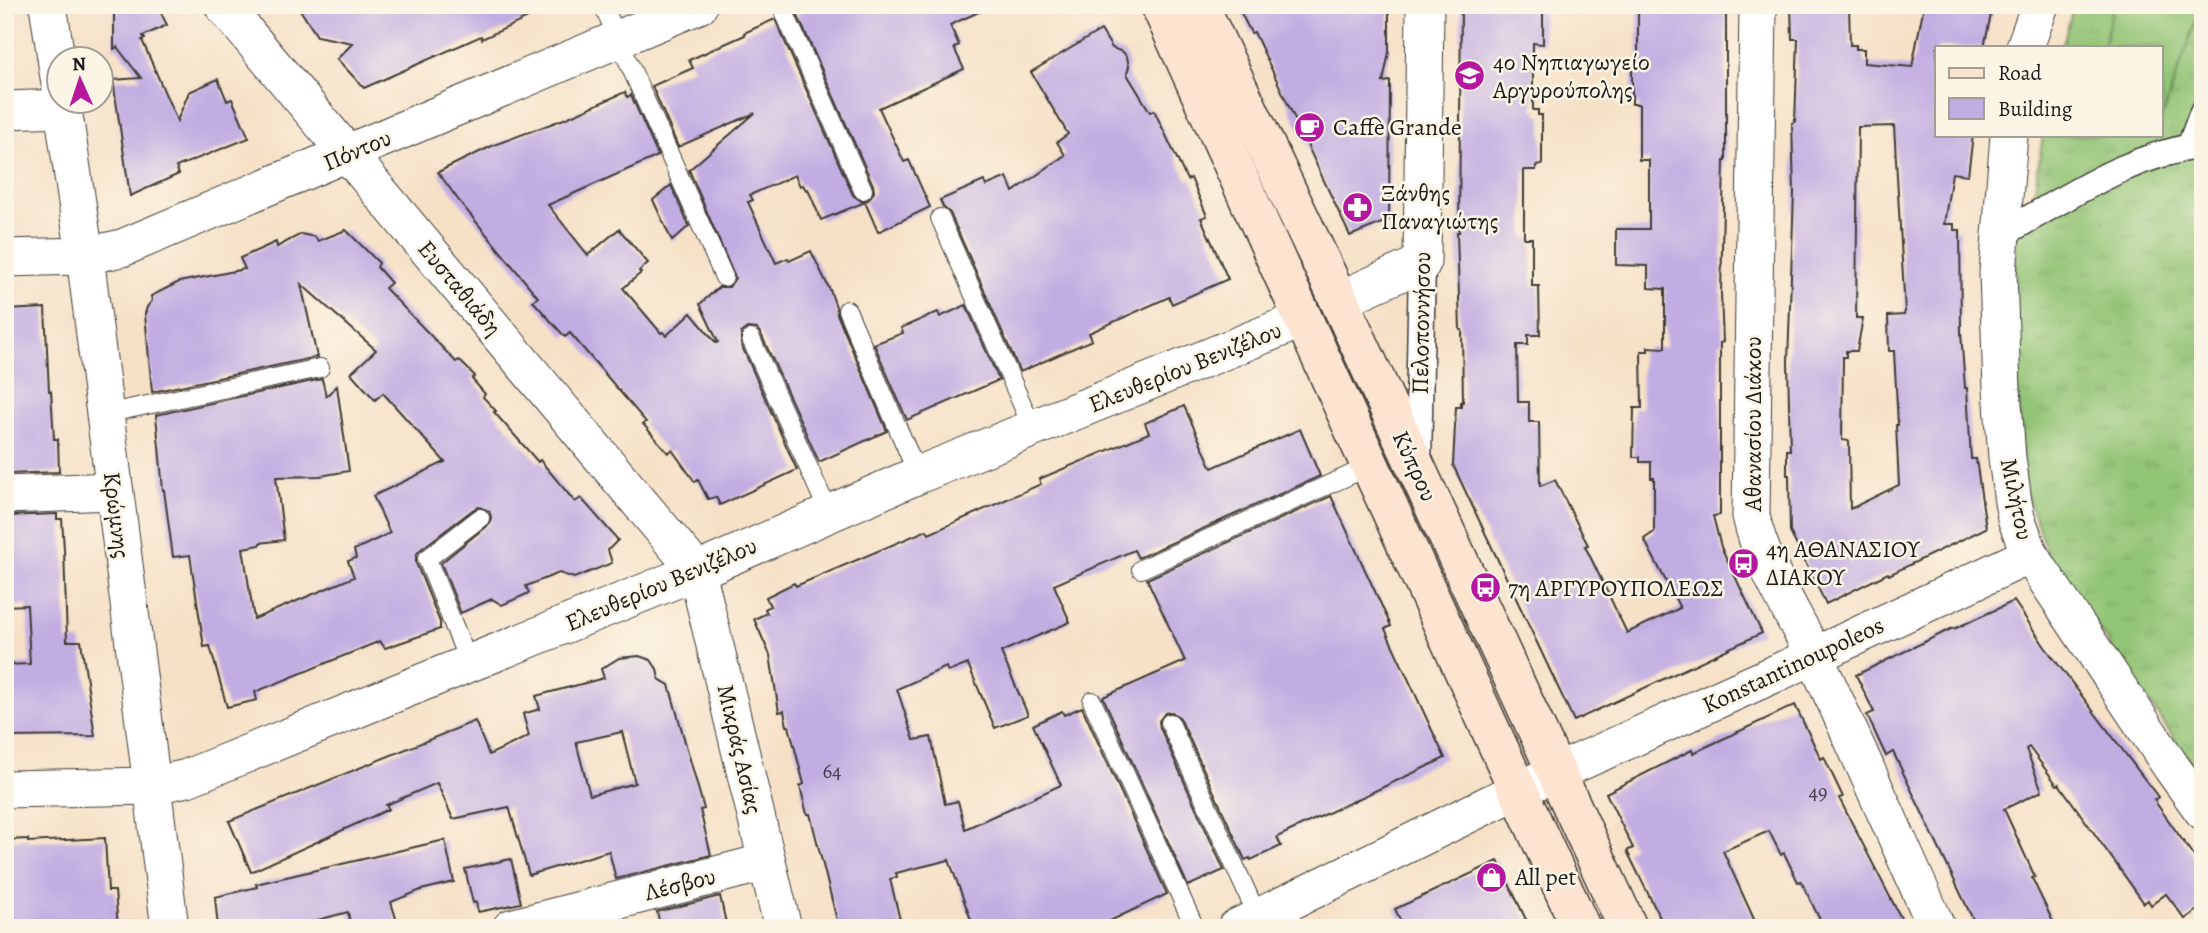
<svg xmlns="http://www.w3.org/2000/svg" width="2208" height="933" viewBox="0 0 2208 933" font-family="Alegreya,serif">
	<defs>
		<pattern id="grass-tufts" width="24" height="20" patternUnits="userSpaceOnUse" patternTransform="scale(1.75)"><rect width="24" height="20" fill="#93c576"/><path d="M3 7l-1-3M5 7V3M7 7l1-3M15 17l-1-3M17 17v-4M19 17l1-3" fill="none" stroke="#7ea966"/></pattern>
	</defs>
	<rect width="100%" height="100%" fill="#fcf5e5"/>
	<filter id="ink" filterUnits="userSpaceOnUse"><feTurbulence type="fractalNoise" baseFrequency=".0143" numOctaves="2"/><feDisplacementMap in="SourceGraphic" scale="14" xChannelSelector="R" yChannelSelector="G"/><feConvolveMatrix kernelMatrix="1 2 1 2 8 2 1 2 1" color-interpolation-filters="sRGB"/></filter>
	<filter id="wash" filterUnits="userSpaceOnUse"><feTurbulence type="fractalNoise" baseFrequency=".00686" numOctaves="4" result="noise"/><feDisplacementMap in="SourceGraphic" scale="28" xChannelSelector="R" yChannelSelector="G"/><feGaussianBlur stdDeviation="1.57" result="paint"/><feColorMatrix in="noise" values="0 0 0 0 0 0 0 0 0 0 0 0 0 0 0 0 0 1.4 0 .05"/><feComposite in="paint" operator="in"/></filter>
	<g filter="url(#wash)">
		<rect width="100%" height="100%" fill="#f6e1c7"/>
		<path fill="url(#grass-tufts)" stroke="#587049" stroke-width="2" d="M2074,5H2203V780L2049,558L2025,491L2017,381L2015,253L2016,200L2033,202L2043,135H2161V47H2062Z"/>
		<path fill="#93c576" stroke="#587049" stroke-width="2" d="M2114,5H2202L2161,119V47H2103Z"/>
		<g id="blocks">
			<g fill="#c2ade2" fill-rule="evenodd">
				<path d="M114,5H157L167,25L143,36L145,39L142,40L177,121L189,92L218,79L227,101L232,99L249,138L176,167L179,174L130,196L113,80L141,78L117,47L114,49Z"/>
				<path d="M297,5H556L482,39L481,36L364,88L337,59L353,43L317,36Z"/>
				<path d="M815,5H994L950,25L959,45L954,48L964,69L879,108L904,162L909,160L930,207L878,232L865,202L821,220L808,189L806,190L803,185L800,186L795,175L750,195L753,200L748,202L776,263L788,258L789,261L811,251L830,290L836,307L837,314L887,431L819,462L761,334L757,329L747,328L741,333V344L797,470L720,505L716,497L708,499L698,480L695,482L672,450L668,453L643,424L646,422L570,333L565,337L533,301L538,297L459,201L438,172L494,145L564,119L625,92L627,97L631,95L658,156L548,205L588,255L619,229L648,263L639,271L641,273L623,288L661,333L663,332L666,336L691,313L716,343L718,342L700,304L719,287H729L735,278L689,170L755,113L678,147L652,86L693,68L689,60L745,35L744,33L775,19L853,195L861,201L868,200L874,192L873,185L797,14Z"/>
				<path d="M1237,5H1384V9H1389V52L1383,82L1390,81L1389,220L1350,236L1254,32L1251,33Z"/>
				<path d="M1461,5H1543V44L1533,43V110H1538V115H1542V165L1536,166V170H1524V238H1532V286H1539L1540,335H1528V345H1517L1518,402H1529V422H1539L1540,486L1555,480L1588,545L1585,546L1627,633L1680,608L1644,539L1654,532V478H1651V462H1640V457H1633L1634,408H1642L1641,351H1648V347L1665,348V289L1648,288V266L1616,265V229H1649V160H1639V104H1632V62H1638V5H1726V161H1724L1721,294L1723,342L1720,343V515L1713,516L1721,547L1762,633L1574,721L1453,465L1456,407H1461V402H1463L1462,330H1460L1457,232H1459Z"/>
				<path d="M1791,5H1849L1850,45H1856V49H1864V63L1912,67L1924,5H1993L1984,47H1937V135H1973L1968,175L1952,173L1944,224H1954V230H1960L1961,332L1965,388H1967L1971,459H1976L1986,528L1889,575L1888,573L1826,604L1790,532L1789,475H1787V450H1790L1788,362L1794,192L1792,123L1795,122L1798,39H1792ZM1894,126L1905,311L1904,315L1888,316L1889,351H1894L1898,425H1896L1899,485L1850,509L1849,441L1842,440L1843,357H1846V351H1857L1863,318H1856L1858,127Z"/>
				<path d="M1101,30L1112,48L1123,52L1127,57L1129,66L1127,74L1150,112L1154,110L1187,180L1191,178L1207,216L1201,218L1228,279L1172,304L1169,297L1089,333L1092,340L1020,372L950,213L943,207L940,200L984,181L986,186L1007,177L1013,192L1065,155L1057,142L1068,134L1031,72Z"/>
				<path d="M671,185L689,226L672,241L653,200Z"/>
				<path d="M346,230L379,263L377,267L391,283L385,288L456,362L459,360L475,376L472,379L485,394L483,397L496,411L494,412L538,462L540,460L575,502L581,498L618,540L608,550L612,563L574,578L559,573L526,586L529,593L502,605L492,599L461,613L441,563L490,523L491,517L489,511L479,507L474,509L420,550L416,555V563L440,622V629L385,648L380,641L255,692L257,700L227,707L210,646L204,647L190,555L173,557L164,490H163L156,415L322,379L326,396L337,386L349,471L320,476L276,477L284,540L260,543V545L243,548L254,619L354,577L348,561L356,558L354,550L390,533L373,496L445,462L383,393L375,400L351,373L376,350L301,284L317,357L152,392L145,314L147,307L152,301L151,296L179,282L245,269L240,258L276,242L277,247L301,234L315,237L318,241Z"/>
				<path d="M966,305L999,380L907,420L874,344L903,333L901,328L938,312L940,317Z"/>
				<path d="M45,308L49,391H51L54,439H58L59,472L5,474V310Z"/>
				<path d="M1184,406L1212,468L1300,429L1320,476L1138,558L1134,550L1054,585L1070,622L1001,652L1028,715L995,728L968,664L948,672L946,667L897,689L914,740L931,737L945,804L958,801L965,829L1061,785L1033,725L1062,711L1064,715L1082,707L1167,894L1095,928H974L949,860L896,873L897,877L890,879L902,928H839L810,814H807L800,786L804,784L789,726H787L784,711L779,712L770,655L754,619L767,613L765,609L770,606L766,597L794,583L796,586L927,530L929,534L1041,484L1039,479L1149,433L1145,423Z"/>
				<path d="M1331,496L1391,626L1385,629L1445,758L1277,837L1281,846L1251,860L1250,858L1245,860L1180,718L1172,712L1165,713L1159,721L1160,728L1224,870L1188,886L1103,697L1185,661L1147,579Z"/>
				<path d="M57,514V519H62L64,549L67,641H81L95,736L5,737V665L30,664L27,605L5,606V516Z"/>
				<path d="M2014,601L2045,647L2158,797L2154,800L2200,865L2196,868L2203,880V906L2185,919L2166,894L2151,905L2148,900L2144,903L2059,784L2057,785L2029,747L2026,749L2042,791L2004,809L2035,877L2032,878L2056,928H1977L1897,760L1893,752L1886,756L1867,715L1874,712L1856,675L1953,628L1954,629Z"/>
				<path d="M639,656L651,660L657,669L659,679L669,685L704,809L700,810L711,855L616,879L609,851L529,875L509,807L453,819L437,783L386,805L389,809L251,872L229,821L475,721L489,755L529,736L523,714L540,709L536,696L604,678L601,669L619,658ZM622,732L635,783L590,795L576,742Z"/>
				<path d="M1795,705L1821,759L1824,757L1843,797L1839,798L1906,928H1824L1801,881L1798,882L1784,853L1781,855L1769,831L1723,851L1758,928H1665L1627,851L1633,848L1606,793L1692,750L1693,753Z"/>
				<path d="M105,838L108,891H115L118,928H5V840L28,839V842Z"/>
				<path d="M445,840L454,882L421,890L391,902L399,928H351L348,912L288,928H218L215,897L257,887L256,884Z"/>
				<path d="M511,859L521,903L478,912L476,902L473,903L465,869Z"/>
				<path d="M1498,861L1530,928H1404L1395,909Z"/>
				<path d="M720,896L727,928H661L657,912Z"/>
			</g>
		</g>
	</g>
	<g filter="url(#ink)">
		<use href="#blocks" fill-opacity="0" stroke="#3d3a36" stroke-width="2"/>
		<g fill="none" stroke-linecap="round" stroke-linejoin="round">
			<defs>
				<g id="service">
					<path d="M603,5L724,277"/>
					<path d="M781,5L863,190"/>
					<path d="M940,218L1033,429"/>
					<path d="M847,310L918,475"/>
					<path d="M751,339L829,513"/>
					<path d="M105,414L320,368"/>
					<path d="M1141,569L1370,466"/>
					<path d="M469,663L427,559L480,518"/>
					<path d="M1092,701L1195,928"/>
					<path d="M1170,723L1258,917"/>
				</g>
				<g id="pedestrian">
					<path d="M2190,147L2203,112"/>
					<path d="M2000,235C2068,198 2125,156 2203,145"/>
					<path d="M1418,464L1422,263"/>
				</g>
				<g id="minor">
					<path d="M48,5L60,84"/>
					<path d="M223,5L697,571L783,928"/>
					<path d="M1758,5L1751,516C1762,566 1792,610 1814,656C1857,746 1896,837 1937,928"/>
					<path d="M2025,47L2040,5"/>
					<path d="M62,102L85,256L170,928"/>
					<path d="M5,110L63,108"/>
					<path d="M2009,135L1998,273L2002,389L2007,458L2013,502L2016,518L2030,555L2172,768L2203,811"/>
					<path d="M5,258L85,256L122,248L699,5"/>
					<path d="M1339,300L1422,263L1425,5"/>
					<path d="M5,495L114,491"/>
					<path d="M5,789L151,786L187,778L697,571L918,475L1303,319"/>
					<path d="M511,928L767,862"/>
					<path d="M1236,928L1518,790L1814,656L2030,555"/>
				</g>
				<g id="secondary">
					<path d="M1160,5L1581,928"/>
					<path d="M1199,5L1339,300L1628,928"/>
				</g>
			</defs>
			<use href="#service" stroke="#3d3a36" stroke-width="20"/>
			<use href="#pedestrian" stroke="#3d3a36" stroke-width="29"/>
			<use href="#minor" stroke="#3d3a36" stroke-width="39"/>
			<use href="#secondary" stroke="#3d3a36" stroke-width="41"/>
			<use href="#service" stroke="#fff" stroke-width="18"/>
			<use href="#pedestrian" stroke="#fff" stroke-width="26"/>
			<use href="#minor" stroke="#fff" stroke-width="37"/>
			<use href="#secondary" stroke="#fde4d1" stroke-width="38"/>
		</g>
	</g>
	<defs>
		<symbol id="school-disc" viewBox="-11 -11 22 22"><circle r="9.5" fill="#b5179e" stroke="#fcf5e5"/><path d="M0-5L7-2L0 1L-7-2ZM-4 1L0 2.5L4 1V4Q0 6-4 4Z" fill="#fff"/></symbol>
		<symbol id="cafe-disc" viewBox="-11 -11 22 22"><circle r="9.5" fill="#b5179e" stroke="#fcf5e5"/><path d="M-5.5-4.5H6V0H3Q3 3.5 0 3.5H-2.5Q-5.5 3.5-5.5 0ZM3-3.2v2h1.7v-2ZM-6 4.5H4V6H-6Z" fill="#fff"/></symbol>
		<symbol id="pharmacy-disc" viewBox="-11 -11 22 22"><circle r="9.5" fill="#b5179e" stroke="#fcf5e5"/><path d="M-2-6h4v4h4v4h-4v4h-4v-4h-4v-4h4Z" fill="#fff"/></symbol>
		<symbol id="bus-disc" viewBox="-11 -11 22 22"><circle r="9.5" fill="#b5179e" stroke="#fcf5e5"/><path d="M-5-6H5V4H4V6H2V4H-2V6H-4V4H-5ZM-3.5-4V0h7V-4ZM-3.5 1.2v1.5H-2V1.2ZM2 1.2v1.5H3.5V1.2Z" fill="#fff"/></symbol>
		<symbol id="shop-disc" viewBox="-11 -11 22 22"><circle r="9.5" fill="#b5179e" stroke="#fcf5e5"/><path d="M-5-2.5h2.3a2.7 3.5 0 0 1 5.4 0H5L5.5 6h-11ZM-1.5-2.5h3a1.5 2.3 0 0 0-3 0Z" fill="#fff"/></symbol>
	</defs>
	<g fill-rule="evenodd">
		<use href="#school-disc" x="1452" y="58" width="35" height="35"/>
		<use href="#cafe-disc" x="1292" y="110" width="35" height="35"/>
		<use href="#pharmacy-disc" x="1340" y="190" width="35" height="35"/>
		<use href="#bus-disc" x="1726" y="546" width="35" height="35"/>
		<use href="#bus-disc" x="1468" y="570" width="35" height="35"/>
		<use href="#shop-disc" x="1474" y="860" width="35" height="35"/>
	</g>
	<g text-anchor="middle" stroke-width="5" stroke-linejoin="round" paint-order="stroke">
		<g font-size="21" fill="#46404e">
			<text x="832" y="778">64</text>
			<text x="1818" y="799">49</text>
		</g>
		<g font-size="24" fill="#1c1c1c" stroke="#fcf5e5" text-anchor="start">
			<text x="1493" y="70">4ο Νηπιαγωγείο<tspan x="1493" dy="28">Αργυρούπολης</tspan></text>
			<text x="1333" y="135">Caffè Grande</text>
			<text x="1381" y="201">Ξάνθης<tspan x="1381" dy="28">Παναγιώτης</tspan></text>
			<text x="1766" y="557">4η ΑΘΑΝΑΣΙΟΥ<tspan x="1766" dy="28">ΔΙΑΚΟΥ</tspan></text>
			<text x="1508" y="596">7η ΑΡΓΥΡΟΥΠΟΛΕΩΣ</text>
			<text x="1515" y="885">All pet</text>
		</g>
		<g font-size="24" fill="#1c1c1c" stroke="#fcf5e5">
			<text transform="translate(357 150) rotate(-23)" y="8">Πόντου</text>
			<text transform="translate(460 288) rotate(50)" y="8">Ευσταθιάδη</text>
			<text transform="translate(1421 323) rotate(-89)" y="8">Πελοποννήσου</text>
			<text transform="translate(1185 367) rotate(-22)" y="8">Ελευθερίου Βενιζέλου</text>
			<text transform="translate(1753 424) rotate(-90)" y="8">Αθανασίου Διάκου</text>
			<text transform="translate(1415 466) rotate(65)" y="8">Κύπρου</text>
			<text transform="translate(2017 499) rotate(78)" y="8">Μιλήτου</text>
			<text transform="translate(117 515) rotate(83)" y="8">Κρώμνης</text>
			<text transform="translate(661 584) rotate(-23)" y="8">Ελευθερίου Βενιζέλου</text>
			<text transform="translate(1793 665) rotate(-25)" y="8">Konstantinoupoleos</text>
			<text transform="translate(740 749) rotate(77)" y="8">Μικράς Ασίας</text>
			<text transform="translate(680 884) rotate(-14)" y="8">Λέσβου</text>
		</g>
	</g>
	<rect width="2208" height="933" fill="none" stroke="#fcf5e5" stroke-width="28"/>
	<rect x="1935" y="46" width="228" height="91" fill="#fcf5e5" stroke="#a29e95" stroke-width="2"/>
	<rect x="1949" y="68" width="35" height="10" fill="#fde4d1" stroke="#a29e95" stroke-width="2"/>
	<text x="1998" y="80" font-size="21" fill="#1c1c1c">Road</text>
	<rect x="1949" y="98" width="35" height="21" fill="#c2ade2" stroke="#a29e95" stroke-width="2"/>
	<text x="1998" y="116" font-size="21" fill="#1c1c1c">Building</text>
	<g transform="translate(80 80) rotate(357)"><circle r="33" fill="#fcf5e5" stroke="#a29e95" stroke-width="2"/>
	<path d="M0-5L12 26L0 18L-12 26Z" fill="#b5179e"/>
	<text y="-10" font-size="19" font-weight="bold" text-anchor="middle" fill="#1c1c1c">N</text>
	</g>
</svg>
